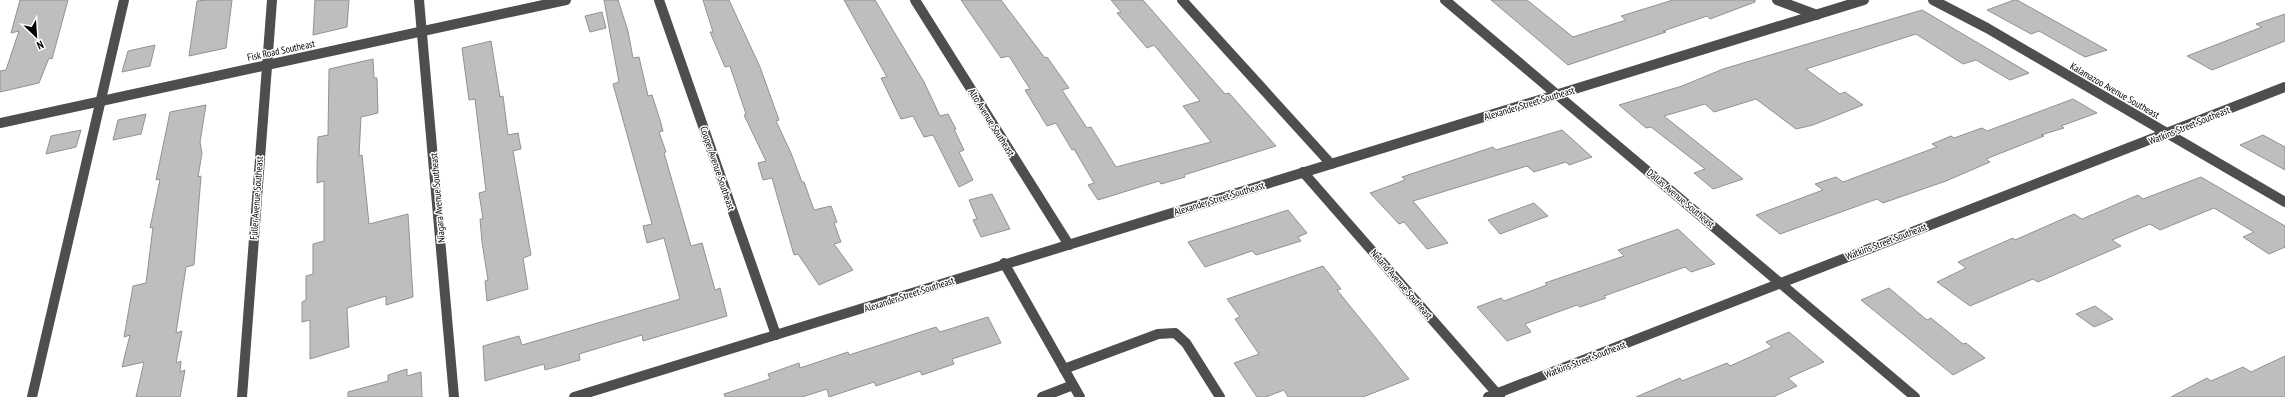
<svg xmlns="http://www.w3.org/2000/svg" width="2285" height="397" viewBox="0 0 2285 397" font-family="'PT Sans Narrow',sans-serif">
	<rect width="100%" height="100%" fill="#fff"/>
	<g fill="#bebebe" stroke="#929292">
		<path d="M20,0H68L52,59L49,58L39,83L0,92V71L6,70L19,31L11,33Z"/>
		<path d="M208,0H232L226,48L189,56L197,1Z"/>
		<path d="M315,0H349L347,27L313,35Z"/>
		<path d="M604,0H618L628,31L633,58L639,57L648,96L652,95L660,120L663,131L659,132L666,152L664,153L691,246L702,243L715,290L720,288L727,316L643,341L642,335L579,354L580,360L545,370L544,364L485,381L483,346L519,336L522,345L680,299L664,238L647,243L643,226L652,224L613,84L619,82Z"/>
		<path d="M703,0H729L760,67L779,120L776,121L791,153L802,182H804L814,210L831,206L837,222L834,223L841,242L834,244L853,270L819,285L798,254L794,255L772,178L763,180L758,163L766,161L744,115L746,114L730,66L725,67L710,32H713Z"/>
		<path d="M844,0H875L924,82L940,116L948,114L956,129H954L964,150L959,152L973,180L959,187L933,135L924,137L913,116L901,119L881,78L887,77Z"/>
		<path d="M961,0H1001L1045,58L1047,57L1069,88L1062,90L1087,128L1091,127L1116,167L1211,142L1183,106L1200,101L1154,45L1147,48L1117,13L1121,12L1111,0H1143L1225,94L1229,93L1276,146L1184,175L1185,177L1161,184L1159,181L1098,200L1088,185L1094,183L1074,149L1072,150L1056,123L1047,126L1025,90L1030,89L1009,56L1001,58Z"/>
		<path d="M1491,0H1527L1573,37L1626,20L1621,16L1673,0H1755V2L1710,19L1707,16L1663,31L1666,32L1568,65Z"/>
		<path d="M2014,0H2017L2107,50L2085,57L2039,31L2031,34L1987,10Z"/>
		<path d="M1922,10L2029,73L2010,80L1976,60L1963,64L1916,34L1806,69L1840,94L1845,92L1863,105L1813,125L1796,129L1756,99L1714,112L1705,104L1664,116L1743,179L1713,189L1694,173L1705,169L1651,127L1646,128L1619,105L1682,86L1723,69Z"/>
		<path d="M602,12L606,28L590,32L585,16Z"/>
		<path d="M2285,14V41L2212,70L2187,56L2262,27L2256,24Z"/>
		<path d="M491,41L500,97L503,96L508,135L518,133L521,149L513,151L531,255L523,258L528,289L487,301L485,281L488,280L482,242L480,219H483L479,193L486,191L475,99L469,100L462,48Z"/>
		<path d="M155,45L150,66L122,72L128,51Z"/>
		<path d="M373,59L374,78H377L378,113L361,117L359,156L362,155L369,224L408,214L413,297L386,305V296L347,308L349,347L310,359V320L302,322V302L306,300V276L313,274V244L324,241V181L317,183V164L318,137L328,135L329,69Z"/>
		<path d="M2073,99L2097,113L2061,126L2064,128L2041,135L2044,136L1986,159L1990,162L1946,181L1883,203L1877,199L1780,234L1756,215L1823,190L1815,184L1836,177L1843,182L1937,147L1932,144L1951,136L1954,138L1982,128L1987,131Z"/>
		<path d="M206,105L200,142L202,153L198,177L201,176L194,265L186,267L176,333L182,331L176,363L181,361L180,372L185,370L180,397H136L144,362L122,367L130,335L124,337L133,286L146,283L153,227L150,228L160,179L156,180L170,112Z"/>
		<path d="M146,114L141,134L113,140L118,120Z"/>
		<path d="M81,130L76,147L46,154L51,136Z"/>
		<path d="M1562,130L1592,157L1569,165L1566,162L1534,172L1527,166L1413,201L1448,243L1427,249L1404,222L1399,224L1370,193L1405,180L1402,177L1423,170L1493,147L1496,150Z"/>
		<path d="M2263,135L2285,147V170L2240,145Z"/>
		<path d="M2201,177L2285,226V247L2269,254L2243,237L2254,232L2214,208L2160,230L2150,224L2112,240L2121,246L2038,282L2033,279L1970,306L1937,282L1966,268L1958,262L2013,238L2015,240L2074,214L2082,219L2138,195L2143,199Z"/>
		<path d="M992,194L1010,229L981,237L973,220L977,219L969,200Z"/>
		<path d="M1534,203L1548,216L1500,234L1488,220Z"/>
		<path d="M1288,210L1307,233L1298,237L1301,241L1256,255L1252,251L1205,267L1188,242Z"/>
		<path d="M1678,229L1715,264L1691,272L1685,267L1604,296L1606,298L1580,307L1577,305L1525,324L1531,332L1507,341L1477,307L1501,298L1504,301L1547,285L1545,283L1624,256L1618,250Z"/>
		<path d="M1323,266L1341,289L1337,290L1409,379L1363,397H1288L1284,390L1266,397H1257L1234,363L1259,354L1235,319L1240,317L1227,299Z"/>
		<path d="M1889,288L1927,320L1931,318L1963,344L1966,343L1985,358L1953,375L1861,300Z"/>
		<path d="M2095,306L2113,319L2094,327L2076,314Z"/>
		<path d="M988,317L1001,343L952,359L954,364L922,375L920,371L876,386L874,382L829,397L827,389L802,397H725L724,394L770,379L768,374L799,363L800,368L848,352L849,355L936,327L940,332Z"/>
		<path d="M1789,332L1824,362L1788,378L1797,386L1773,397H1636L1680,378L1682,381L1727,363L1730,366L1772,347L1766,342Z"/>
		<path d="M2285,356V397H2171L2207,378L2211,381L2243,367L2251,372Z"/>
		<path d="M407,369V376L421,372L422,397H348V392L388,381V375Z"/>
	</g>
	<g fill="none" stroke-linecap="round" stroke-linejoin="round">
		<g stroke="#4e4e4e" stroke-width="10">
			<path d="M419,0L454,397"/>
			<path d="M659,0L776,335"/>
			<path d="M915,0L1069,245"/>
			<path d="M1182,0L1331,164"/>
			<path d="M1445,0L1915,397"/>
			<path d="M1777,0L1817,15"/>
			<path d="M1933,0L1987,28L2285,202"/>
			<path d="M0,123L566,0"/>
			<path d="M1303,172L1500,397"/>
			<path d="M1004,263L1080,397"/>
			<path d="M1064,369L1158,334L1175,333L1186,343L1220,397"/>
			<path d="M32,397L124,0"/>
			<path d="M242,397L272,0"/>
			<path d="M574,397L1864,0"/>
			<path d="M1042,397L1073,385"/>
			<path d="M1488,397L2285,87"/>
		</g>
	</g>
	<g text-anchor="middle" stroke-width="3" stroke-linejoin="round" paint-order="stroke">
		<g font-size="10" fill="#000" stroke="#fff">
			<text transform="translate(281 50) rotate(-12)" y="4">Fisk Road Southeast</text>
			<text transform="translate(2115 90) rotate(30)" y="4">Kalamazoo Avenue Southeast</text>
			<text transform="translate(1529 103) rotate(-17)" y="4">Alexander Street Southeast</text>
			<text transform="translate(992 122) rotate(58)" y="4">Alto Avenue Southeast</text>
			<text transform="translate(2189 125) rotate(-22)" y="4">Watkins Street Southeast</text>
			<text transform="translate(718 168) rotate(71)" y="4">Cooper Avenue Southeast</text>
			<text transform="translate(256 198) rotate(-86)" y="4">Fuller Avenue Southeast</text>
			<text transform="translate(437 198) rotate(-95)" y="4">Niagara Avenue Southeast</text>
			<text transform="translate(1219 198) rotate(-17)" y="4">Alexander Street Southeast</text>
			<text transform="translate(1681 198) rotate(40)" y="4">Dallas Avenue Southeast</text>
			<text transform="translate(1886 241) rotate(-21)" y="4">Watkins Street Southeast</text>
			<text transform="translate(1402 284) rotate(49)" y="4">Neland Avenue Southeast</text>
			<text transform="translate(909 294) rotate(-18)" y="4">Alexander Street Southeast</text>
			<text transform="translate(1585 359) rotate(-21)" y="4">Watkins Street Southeast</text>
		</g>
	</g>
	<g transform="translate(36 36) rotate(155)" stroke="#ffffff" stroke-width="3" paint-order="stroke">
	<path d="M0-3L7 15L0 10L-7 15Z" fill="#000000"/>
	<text y="-6" font-size="11" font-weight="bold" text-anchor="middle" fill="#000000">N</text>
	</g>
</svg>
